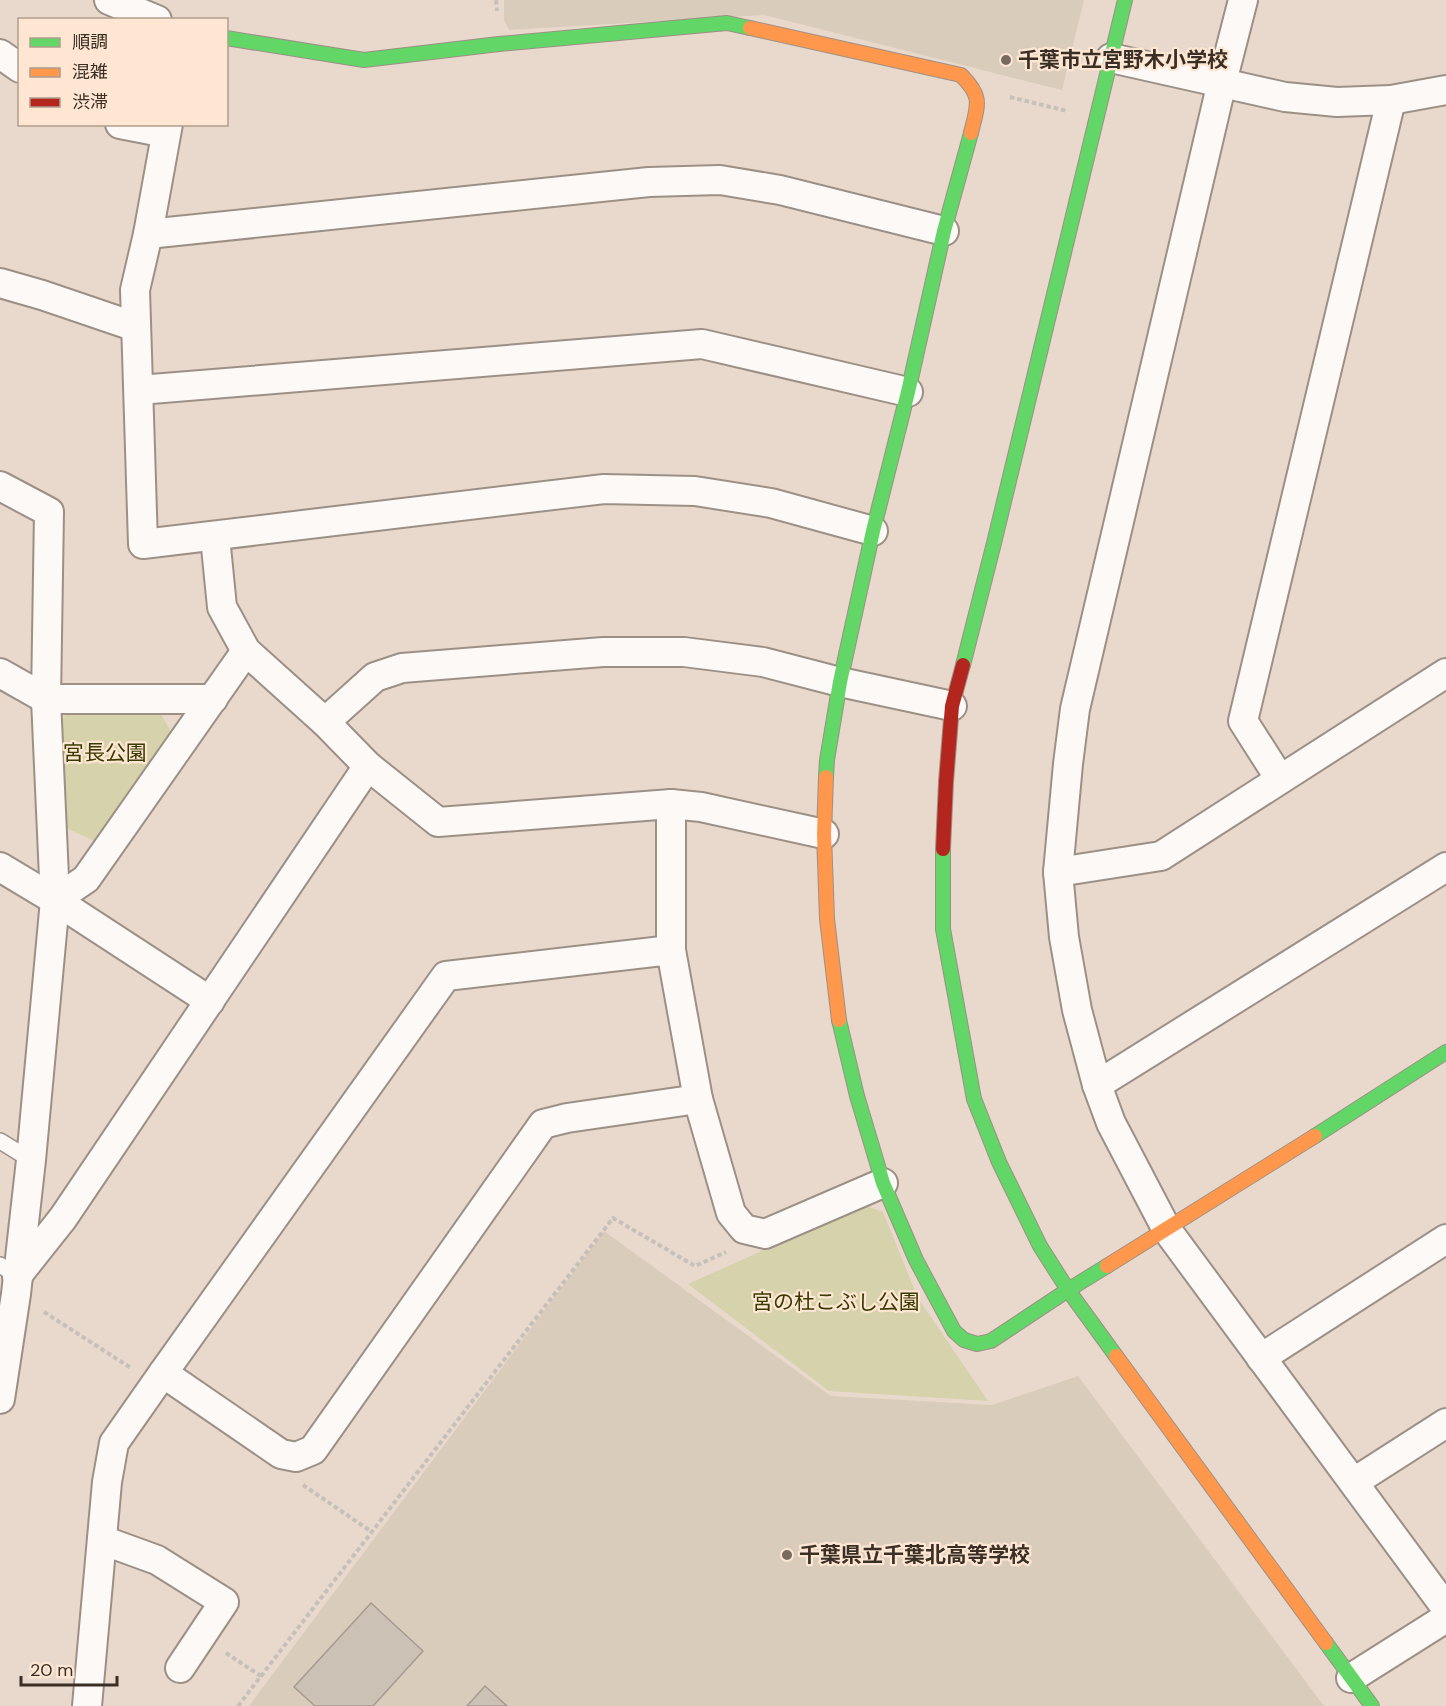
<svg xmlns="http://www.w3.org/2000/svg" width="1446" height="1706" viewBox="0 0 1446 1706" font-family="'DM Sans','Noto Sans JP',sans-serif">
	<rect width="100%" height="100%" fill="#e9d9cc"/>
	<g fill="#daccbb">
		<path d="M504,0H1084L1062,90L764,15L509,30L504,20Z"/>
		<path d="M604,1231L831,1396L992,1405L1078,1376L1324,1706H249Z"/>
	</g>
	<g fill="#d6d2ac">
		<path d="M72,708H157L172,733L101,844L64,827L59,722Z"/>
		<path d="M864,1205L883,1212L918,1298L988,1401L829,1391L688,1284Z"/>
	</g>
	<g fill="#cbc1b5" stroke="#a69b91" stroke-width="1.5">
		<path d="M371,1603L423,1651L373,1706H315L294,1687Z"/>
		<path d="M485,1686L507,1706H467Z"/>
	</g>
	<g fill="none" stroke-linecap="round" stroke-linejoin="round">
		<defs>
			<g id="lane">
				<path d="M0,1141L31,1160"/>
				<path d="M0,1265L17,1276"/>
			</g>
			<g id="street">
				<path d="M109,0L157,20"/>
				<path d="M1243,0L1222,82L1075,709L1068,764L1058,872L1064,937L1077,1010L1097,1085L1111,1123L1167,1230L1446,1608"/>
				<path d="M0,54L20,68"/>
				<path d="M1111,58L1285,97L1337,102L1391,100L1446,90"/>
				<path d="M120,124L166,133"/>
				<path d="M168,124L148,234L135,290L143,544L604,489L695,491L771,503L873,531"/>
				<path d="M148,234L649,182L720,180L780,190L944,231"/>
				<path d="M0,283L42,295L136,327"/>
				<path d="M139,390L702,344L908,392"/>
				<path d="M0,486L49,512L46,699L55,900L31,1160L16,1294L0,1399"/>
				<path d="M215,537L222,607L246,651L325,722L368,766L438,822L671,804L701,807L824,834"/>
				<path d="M0,673L46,699H213"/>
				<path d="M325,722L375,677L402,668L603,652H684L763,662L840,682L952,706"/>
				<path d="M1280,779L1243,721L1391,100"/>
				<path d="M671,804V950L698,1099L731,1213L744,1229L765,1234L883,1183"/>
				<path d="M0,867L55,900L210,1001"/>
				<path d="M1058,872L1161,856L1446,673"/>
				<path d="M55,900L86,879L246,651"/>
				<path d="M1097,1085L1446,867"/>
				<path d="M17,1276L63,1218L368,766"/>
				<path d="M1261,1358L1446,1239"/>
				<path d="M163,1373L281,1454L296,1457L313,1450L543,1124L567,1118L698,1099"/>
				<path d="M1354,1482L1446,1423"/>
				<path d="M102,1540L157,1560L224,1602L180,1668"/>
				<path d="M1351,1678L1446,1618"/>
				<path d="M87,1706L107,1482L114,1443L163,1373L446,976L671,950"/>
			</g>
			<g id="fast">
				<path d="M226,38L364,60L499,44L727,23L750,28"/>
				<path d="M963,665L994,543L1125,0"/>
				<path d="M826,777L827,760L840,682L873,531L908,392L944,231L971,133"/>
				<path d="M943,849V929L974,1099L999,1162L1040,1246L1068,1290L1116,1356"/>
				<path d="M839,1020L857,1096L883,1183L916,1260L954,1331L964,1340L977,1344L991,1341L1068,1290L1107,1266"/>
				<path d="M1315,1136L1446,1052"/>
				<path d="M1326,1643L1372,1706"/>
			</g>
			<g id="slow">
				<path d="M750,28L961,75C983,97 978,104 971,133"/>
				<path d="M826,777L824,834L827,919L839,1020"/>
				<path d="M1107,1266L1315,1136"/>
				<path d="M1116,1356L1326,1643"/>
			</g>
			<path id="jam" d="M943,849L946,782L952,706L963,665"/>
		</defs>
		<use href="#lane" stroke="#9c9086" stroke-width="18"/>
		<use href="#street" stroke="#9c9086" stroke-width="32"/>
		<use href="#fast" stroke="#9c9086" stroke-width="16"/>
		<use href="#slow" stroke="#9c9086" stroke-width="16"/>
		<use href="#jam" stroke="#9c9086" stroke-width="16"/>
		<g stroke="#c6c0bb" stroke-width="4" stroke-dasharray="4.5 3" stroke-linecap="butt">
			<path d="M496,0L497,11"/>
			<path d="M1010,97L1067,111"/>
			<path d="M44,1312L131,1368"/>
			<path d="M303,1485L372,1532"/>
			<path d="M226,1653L261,1676"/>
			<path d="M238,1706L613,1218L695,1266L726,1252"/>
		</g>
		<use href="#lane" stroke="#fcf9f7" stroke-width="15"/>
		<use href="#street" stroke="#fcf9f7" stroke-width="28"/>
		<use href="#fast" stroke="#63d668" stroke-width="14"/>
		<use href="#slow" stroke="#ff974d" stroke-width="14"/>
		<use href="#jam" stroke="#b3261e" stroke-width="14"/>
	</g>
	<g fill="#776a5f" stroke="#fee6d3" stroke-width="2">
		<circle cx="1006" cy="60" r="6"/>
		<circle cx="787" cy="1555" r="6"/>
	</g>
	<g text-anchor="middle" stroke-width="4.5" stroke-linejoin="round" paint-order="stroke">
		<g font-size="21" font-weight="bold" fill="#3a2f25" stroke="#fee6d3" text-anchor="start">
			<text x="1018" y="67">千葉市立宮野木小学校</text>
			<text x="799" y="1562">千葉県立千葉北高等学校</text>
		</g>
		<g font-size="21" fill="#383b00" stroke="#fee6d3">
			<text x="105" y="760">宮長公園</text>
			<text x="836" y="1309">宮の杜こぶし公園</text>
		</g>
	</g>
	<rect x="18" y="18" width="210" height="108" fill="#fee6d3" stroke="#b09d8d" stroke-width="1.5"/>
	<rect x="30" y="38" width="30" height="9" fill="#63d668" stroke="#b09d8d" stroke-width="1.5"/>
	<text x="72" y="48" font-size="18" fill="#3a2f25">順調</text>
	<rect x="30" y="68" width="30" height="9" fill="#ff974d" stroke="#b09d8d" stroke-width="1.5"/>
	<text x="72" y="78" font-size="18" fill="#3a2f25">混雑</text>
	<rect x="30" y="98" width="30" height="9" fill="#b3261e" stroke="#b09d8d" stroke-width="1.5"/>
	<text x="72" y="108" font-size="18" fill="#3a2f25">渋滞</text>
	<path d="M21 1676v9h96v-9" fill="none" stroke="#3a2f25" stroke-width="3"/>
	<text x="30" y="1676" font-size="18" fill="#3a2f25" stroke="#fee6d3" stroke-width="4.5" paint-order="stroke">20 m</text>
</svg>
